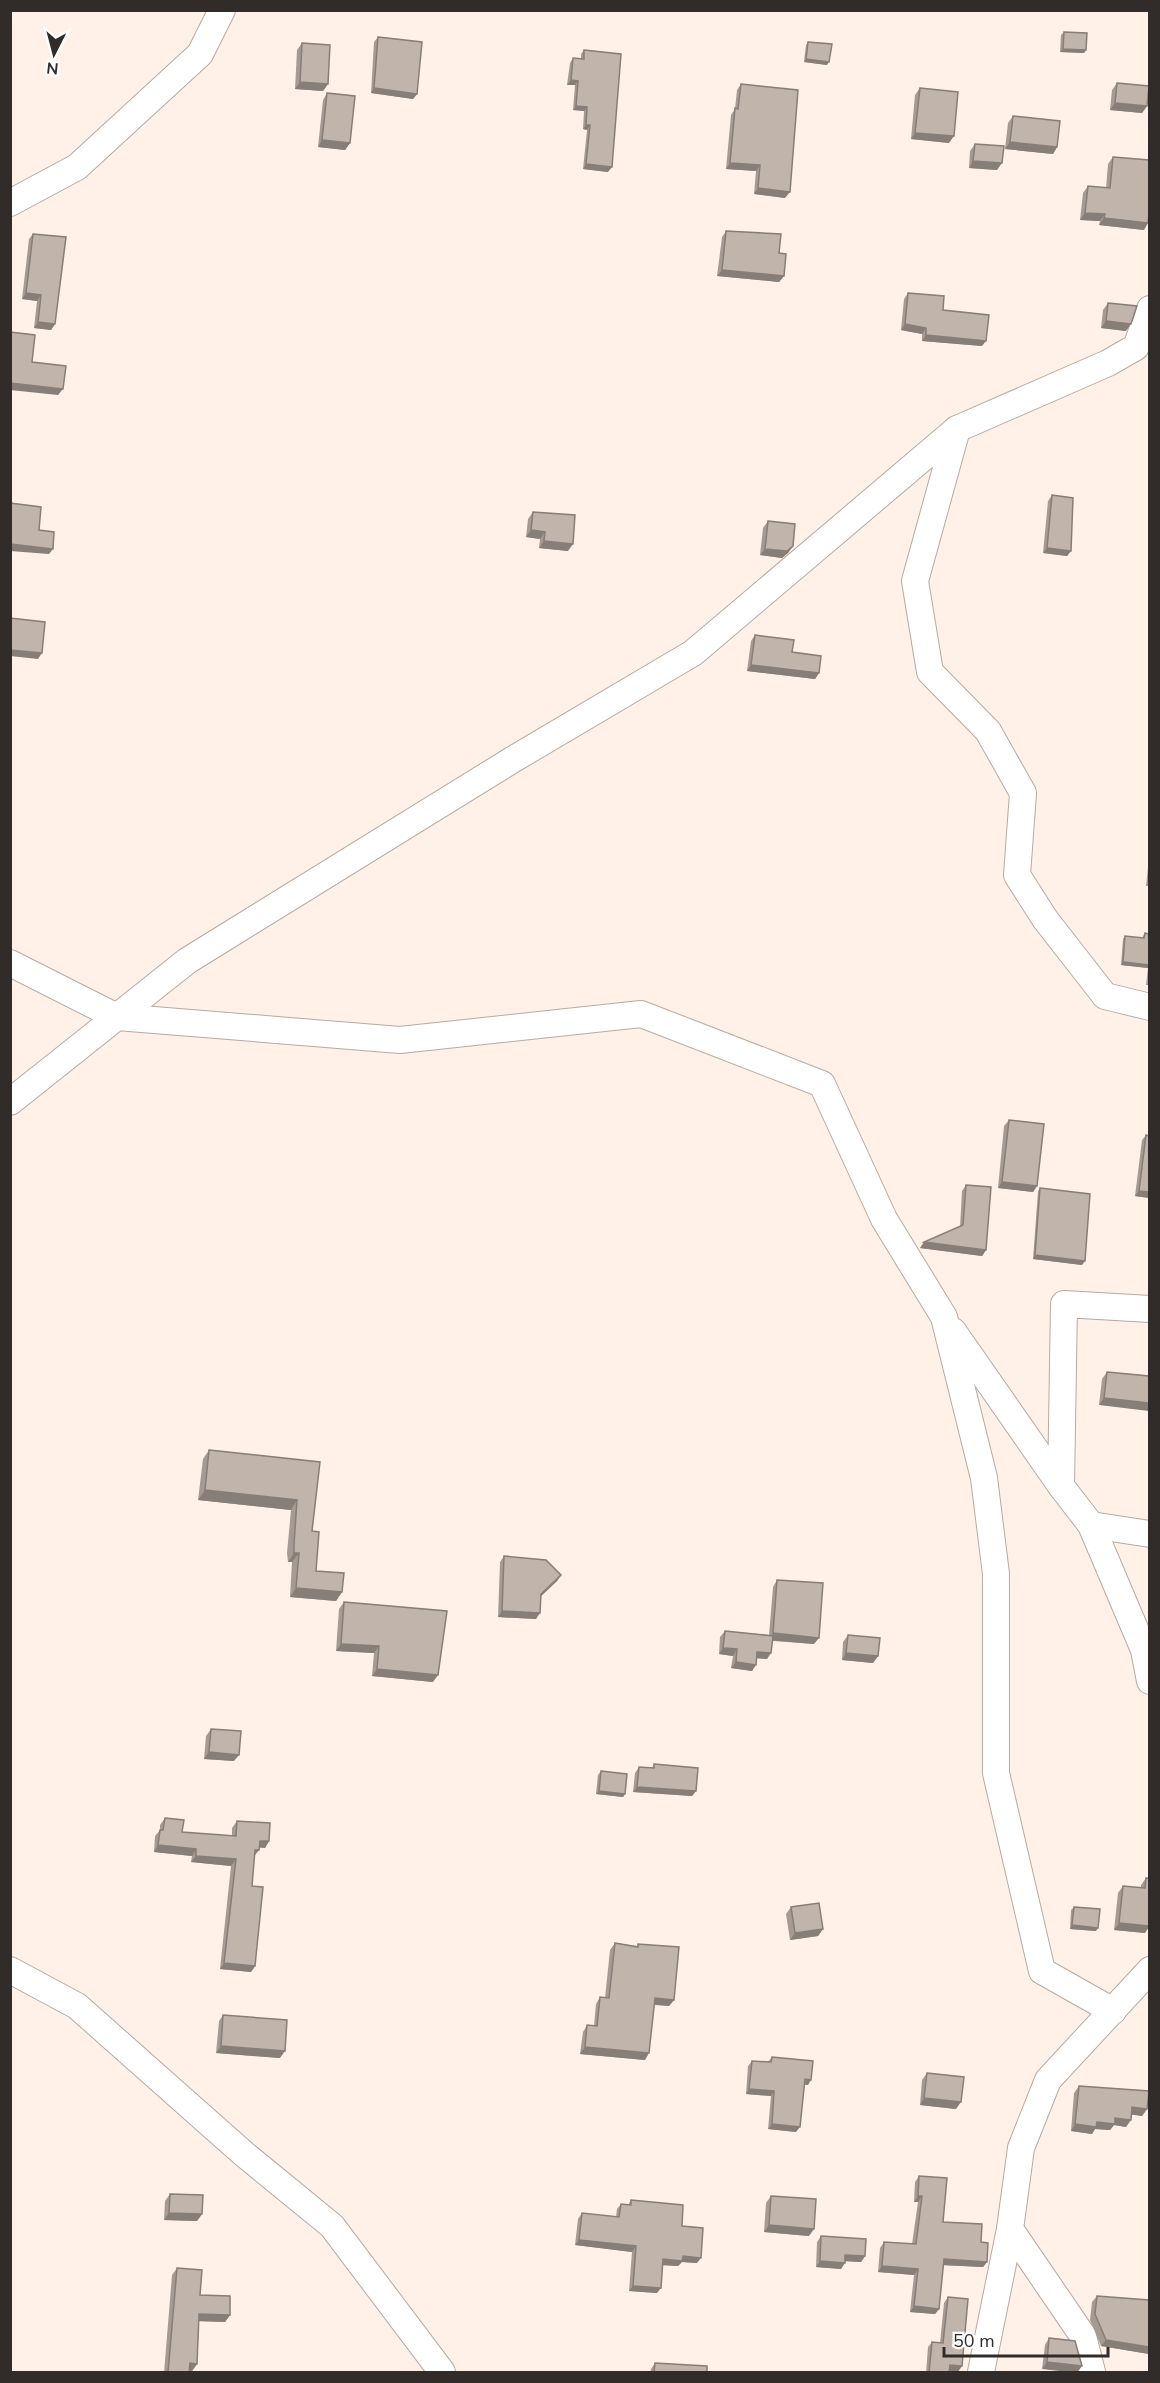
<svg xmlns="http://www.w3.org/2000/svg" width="1160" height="2383" viewBox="0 0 1160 2383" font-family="'Nunito Sans',sans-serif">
	<rect width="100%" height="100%" fill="#fff1e8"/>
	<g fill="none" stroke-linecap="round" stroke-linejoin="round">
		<defs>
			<g id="street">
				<path d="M10,203L77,167L200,54L222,10"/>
				<path d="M957,429L915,581L930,672L988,731L1023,793L1017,875L1045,919L1105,996L1150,1007"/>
				<path d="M10,963L117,1017L400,1040L641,1014L822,1084L884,1219L944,1317L984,1478L996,1574V1773L1042,1971L1113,2011"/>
				<path d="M10,1102L187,961L512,760L693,653L957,429L1108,363L1136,347L1150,309"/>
				<path d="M1150,1309L1064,1304L1061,1486L1091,1525L1144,1650L1150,1681"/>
				<path d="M953,1331L1061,1486"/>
				<path d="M1091,1525L1150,1534"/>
				<path d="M10,1970L77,2006L244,2154L332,2226L442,2372"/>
				<path d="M981,2372L1010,2229"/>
				<path d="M1092,2372L1083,2336L1010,2229L1021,2148L1048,2080L1150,1970"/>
			</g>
		</defs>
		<use href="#street" stroke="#b7aaa1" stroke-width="28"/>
		<use href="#street" stroke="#fff" stroke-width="26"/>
	</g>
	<g fill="#a69b93">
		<path d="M1064,32L1086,50L1084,53L1060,52L1061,35Z"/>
		<path d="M378,37L417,94L413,99L371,93L374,42Z"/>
		<path d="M808,42L827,65L804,62L806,45Z"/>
		<path d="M302,43L328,84L323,91L295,89L297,50Z"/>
		<path d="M584,50L608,172L583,169L587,130L583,129L584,111L573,110L575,85H567L570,63L573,58L581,59V54Z"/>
		<path d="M1117,83L1147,106L1142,113L1110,110L1112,90Z"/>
		<path d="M741,84L785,198L754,194L756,171L726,169L731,115L735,109L737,90Z"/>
		<path d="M920,88L949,143L911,139L915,95Z"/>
		<path d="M327,93L350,143L345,150L318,147L323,100Z"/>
		<path d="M1013,116L1057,147L1053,154L1005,149L1008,123Z"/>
		<path d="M975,144L997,170L969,168L970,151Z"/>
		<path d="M1113,157L1144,230L1099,225L1100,221L1080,220L1083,193L1088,186L1106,188L1108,164Z"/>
		<path d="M726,231L779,253L784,276L779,282L717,276L722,237Z"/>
		<path d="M33,234L55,324L51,330L34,328L37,301L22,299L29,239Z"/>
		<path d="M908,293L943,310L982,346L922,341V334L901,330L904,299Z"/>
		<path d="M1108,303L1126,331L1101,328L1103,310Z"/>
		<path d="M1052,495L1071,551L1067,556L1043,553L1048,501Z"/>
		<path d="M533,512L568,551L539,548L540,539L526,537L528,519Z"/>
		<path d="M768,521L793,546L788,553L782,558L760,555L763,528Z"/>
		<path d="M755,635L792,652L819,673L815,679L747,671L751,641Z"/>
		<path d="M1149,858V886H1146Z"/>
		<path d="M1145,933L1149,934V985H1146L1148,968L1121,965L1123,939L1125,936L1142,938Z"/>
		<path d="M1009,1120L1037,1186L1033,1192L998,1188L1004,1126Z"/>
		<path d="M1146,1135L1149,1136V1198L1135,1196L1142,1140Z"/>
		<path d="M966,1185L986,1250L982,1256L920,1248L960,1227L962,1191Z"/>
		<path d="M1040,1188L1082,1265L1033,1259L1038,1191Z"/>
		<path d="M1107,1372L1149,1376L1099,1405L1102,1379Z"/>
		<path d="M209,1450L320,1462L312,1531L316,1571L342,1592L336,1601L290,1597L292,1562H288L287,1553L291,1510L198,1500L203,1459Z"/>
		<path d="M504,1556L561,1575L557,1581L541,1596L536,1619L498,1617L500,1562Z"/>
		<path d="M777,1580L814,1644L773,1641L767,1659L757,1658L752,1671L731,1668L733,1656L719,1654L720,1637L725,1631L769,1635L773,1587Z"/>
		<path d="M344,1602L433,1682L372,1676L374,1653L336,1651L339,1609Z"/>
		<path d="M848,1635L878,1656L873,1663L842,1660L843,1642Z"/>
		<path d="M211,1729L234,1761L204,1759L206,1736Z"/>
		<path d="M654,1764L696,1791L692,1796L633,1792L635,1773L639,1767L652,1768Z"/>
		<path d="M601,1771L625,1794L623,1797L596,1794L598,1775Z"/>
		<path d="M165,1818L182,1832L232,1836V1828L237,1821L269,1841L265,1848L259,1847V1850L254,1856L252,1886L255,1966L251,1972L220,1969L231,1866L191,1862L192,1856L154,1852L155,1836L160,1830V1825Z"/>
		<path d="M1146,1878L1145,1933L1114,1930L1118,1893L1123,1886L1141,1888V1885Z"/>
		<path d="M791,1907L823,1929L818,1936L790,1940L786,1914Z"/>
		<path d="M1074,1907L1096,1931L1070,1929L1071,1910Z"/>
		<path d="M615,1943L637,1946L638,1944L674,2000L669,2006L654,2005L645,2060L580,2054L583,2032L587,2025L594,2026L596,2004L600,1997L605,1998L610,1950Z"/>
		<path d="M223,2015L280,2058L216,2053L219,2021Z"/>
		<path d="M772,2057L808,2085L804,2084L796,2132L768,2129L771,2096L746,2094L748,2066L752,2061L768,2062Z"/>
		<path d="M927,2073L956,2109L920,2105L922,2080Z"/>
		<path d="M1079,2086L1147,2109L1142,2116L1131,2114L1126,2127L1114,2125L1110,2130L1095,2129L1092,2134L1071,2131L1074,2093Z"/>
		<path d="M919,2176L943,2222L981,2242L987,2262L983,2267L943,2265L939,2309L935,2314L910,2312L914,2275L878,2272L880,2248L884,2242L912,2244L918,2202H914L915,2182Z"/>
		<path d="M170,2194L202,2214L197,2221L164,2220L165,2201Z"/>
		<path d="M771,2196L809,2236L764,2232L766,2203Z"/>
		<path d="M631,2200L682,2226L697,2263L682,2262L678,2266L663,2265L657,2293L629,2291L632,2252L575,2245L578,2219L582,2213L616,2217L617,2209L621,2204L628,2205Z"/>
		<path d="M821,2236L865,2256L861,2262L845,2261L841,2269L816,2267L817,2242Z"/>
		<path d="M177,2268L200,2295L230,2315L225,2322L199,2321L197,2364L192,2371L189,2370V2373H164L172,2275Z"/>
		<path d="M1097,2296L1149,2322V2354L1101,2346L1090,2320L1092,2302Z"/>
		<path d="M948,2297L958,2372L949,2371V2373H926L928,2347L932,2342L940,2343L944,2303Z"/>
		<path d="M1049,2338L1075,2341L1042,2369L1045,2345Z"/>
		<path d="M655,2363L707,2373H650L651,2369Z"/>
	</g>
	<g fill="#877e78">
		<path d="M1063,49L1086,50L1084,53L1060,52Z"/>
		<path d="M806,59L829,62L827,65L804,62Z"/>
		<path d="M571,80L578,81L575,85H567Z"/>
		<path d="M300,82L328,84L323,91L295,89Z"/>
		<path d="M374,88L417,94L413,99L371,93Z"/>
		<path d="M1115,103L1147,106L1142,113L1110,110Z"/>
		<path d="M576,106L587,107L584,111L573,110Z"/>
		<path d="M586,125H590L587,130L583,129Z"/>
		<path d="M915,133L954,136L949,143L911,139Z"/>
		<path d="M322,140L350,143L345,150L318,147Z"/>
		<path d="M1010,142L1057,147L1053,154L1005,149Z"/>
		<path d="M973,161L1002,163L997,170L969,168Z"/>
		<path d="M730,163L760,165L756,171L726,169Z"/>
		<path d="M586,164L612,167L608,172L583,169Z"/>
		<path d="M758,188L790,192L785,198L754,194Z"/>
		<path d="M1085,213L1105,214L1100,221L1080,220Z"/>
		<path d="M1104,218L1148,223L1144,230L1099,225Z"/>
		<path d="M722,270L784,276L779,282L717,276Z"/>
		<path d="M26,293L41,295L37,301L22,299Z"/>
		<path d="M1106,321L1131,324L1126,331L1101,328Z"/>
		<path d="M38,322L55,324L51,330L34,328Z"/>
		<path d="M905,324L926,328L922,334L901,330Z"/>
		<path d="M926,335L986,341L982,346L922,341Z"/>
		<path d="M10,383L63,389L58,395L10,390Z"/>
		<path d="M531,530L545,532L540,539L526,537Z"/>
		<path d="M544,541L573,544L568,551L539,548Z"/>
		<path d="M10,544L53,549L49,554L10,551Z"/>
		<path d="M793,546L788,553L782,558L760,555L765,549Z"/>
		<path d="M1047,548L1071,551L1067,556L1043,553Z"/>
		<path d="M10,650L42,653L38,659L10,656Z"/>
		<path d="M751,665L819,673L815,679L747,671Z"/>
		<path d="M1123,962L1149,965V966L1148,968L1121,965Z"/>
		<path d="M1002,1182L1037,1186L1033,1192L998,1188Z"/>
		<path d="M1139,1191L1149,1192V1198L1135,1196Z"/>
		<path d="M924,1242L986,1250L982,1256L920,1248Z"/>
		<path d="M1035,1255L1085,1261L1082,1265L1033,1259Z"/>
		<path d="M1104,1398L1149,1403V1411L1099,1405Z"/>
		<path d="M205,1490L297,1500L291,1510L198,1500Z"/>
		<path d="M294,1553H299L292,1562H288Z"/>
		<path d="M561,1575L557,1581L537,1600L541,1594Z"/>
		<path d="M296,1588L342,1592L336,1601L290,1597Z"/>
		<path d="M502,1611L540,1613L536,1619L498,1617Z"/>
		<path d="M773,1633L819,1638L814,1644L768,1640Z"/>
		<path d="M341,1644L379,1646L374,1653L336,1651Z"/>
		<path d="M723,1648L737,1649L733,1656L719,1654Z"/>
		<path d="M757,1652L771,1653L767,1659L753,1658Z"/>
		<path d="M846,1653L878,1656L873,1663L842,1660Z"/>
		<path d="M736,1662L756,1665L752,1671L731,1668Z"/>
		<path d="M377,1669L438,1675L433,1682L372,1676Z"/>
		<path d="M209,1752L239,1755L234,1761L204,1759Z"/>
		<path d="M637,1787L696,1791L692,1796L633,1792Z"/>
		<path d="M599,1791L625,1794L623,1797L596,1794Z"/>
		<path d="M260,1841H269L265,1848L255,1847Z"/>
		<path d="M158,1845L196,1849L192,1856L154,1852Z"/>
		<path d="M255,1850H259L254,1856Z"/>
		<path d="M196,1856L236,1859L231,1866L191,1862Z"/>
		<path d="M1119,1923L1149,1926V1927L1145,1933L1114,1930Z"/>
		<path d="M1072,1925L1098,1928L1096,1931L1070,1929Z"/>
		<path d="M823,1929L818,1936L790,1940L795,1933Z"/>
		<path d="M224,1963L255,1966L251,1972L220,1969Z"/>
		<path d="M655,1998L674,2000L669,2006L650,2004Z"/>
		<path d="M221,2046L285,2051L280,2058L216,2053Z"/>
		<path d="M585,2047L649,2053L645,2060L580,2054Z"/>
		<path d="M805,2079L811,2080L808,2085L801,2084Z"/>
		<path d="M749,2089L774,2091L771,2096L746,2094Z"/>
		<path d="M924,2098L961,2102L956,2109L920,2105Z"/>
		<path d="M1132,2107L1147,2109L1142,2116L1127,2114Z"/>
		<path d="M1115,2118L1131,2120L1126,2127L1114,2125L1110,2130L1095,2129L1092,2134L1071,2131L1075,2124Z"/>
		<path d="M772,2124L800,2127L796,2132L768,2129Z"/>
		<path d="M918,2196H922L918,2202H914Z"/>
		<path d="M169,2213L202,2214L197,2221L164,2220Z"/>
		<path d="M769,2225L814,2229L809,2236L764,2232Z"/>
		<path d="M579,2240L636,2246L632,2252L575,2245Z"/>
		<path d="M845,2255L865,2256L861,2262L841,2261Z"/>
		<path d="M683,2256L701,2258L697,2263L682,2262L678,2266L659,2265L663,2259Z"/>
		<path d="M944,2259L987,2262L983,2267L940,2265Z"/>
		<path d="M820,2261L845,2263L841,2269L816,2267Z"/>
		<path d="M882,2266L918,2269L914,2275L878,2272Z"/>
		<path d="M633,2286L661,2288L657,2293L629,2291Z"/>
		<path d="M914,2306L939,2309L935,2314L910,2312Z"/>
		<path d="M199,2314L230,2315L225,2322L194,2321Z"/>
		<path d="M1106,2340L1149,2347V2354L1101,2346Z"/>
		<path d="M1047,2362L1082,2366L1077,2373L1042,2369Z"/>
		<path d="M190,2363L197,2364L192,2371L185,2370Z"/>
		<path d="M950,2365L962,2366L958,2372L946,2370Z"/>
	</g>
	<g fill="#c1b4ab" stroke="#877e78" stroke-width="1.5">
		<path d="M1064,32L1087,33L1086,50L1063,49Z"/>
		<path d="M378,37L422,42L417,94L374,88Z"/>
		<path d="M808,42L832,44L829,62L806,59Z"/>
		<path d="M302,43L330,45L328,84L300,82Z"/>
		<path d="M584,50L621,54L612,167L586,164L590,125H586L587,107L576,106L578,81L571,80L573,58L584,59Z"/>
		<path d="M1117,83L1149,86L1147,106L1115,103Z"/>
		<path d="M741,84L798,90L790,192L758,188L760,165L730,163L735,108L738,109Z"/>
		<path d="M920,88L958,92L954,136L915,133Z"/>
		<path d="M327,93L355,96L350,143L322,140Z"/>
		<path d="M1013,116L1060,121L1057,147L1010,142Z"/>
		<path d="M975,144L1004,146L1002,163L973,161Z"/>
		<path d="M1113,157L1149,160V213L1148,223L1104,218L1105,214L1085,213L1088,186L1110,188Z"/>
		<path d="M726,231L781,234L779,253L786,254L784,276L722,270Z"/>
		<path d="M33,234L66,237L55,324L38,322L41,295L26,293Z"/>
		<path d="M908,293L944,296L943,310L989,315L986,341L926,335V328L905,324Z"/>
		<path d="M1108,303L1137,306L1131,324L1106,321Z"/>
		<path d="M10,332L35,335L32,362L66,366L63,389L10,383Z"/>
		<path d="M1052,495L1073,498L1071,551L1047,548Z"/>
		<path d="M10,503L41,507L39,530L54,532L53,549L10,544Z"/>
		<path d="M533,512L575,515L573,544L544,541L545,532L531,530Z"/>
		<path d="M768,521L795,524L793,546L787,551L765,549Z"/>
		<path d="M10,618L45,622L42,653L10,650Z"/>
		<path d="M755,635L794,640L792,652L821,656L819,673L751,665Z"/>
		<path d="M1145,933L1149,934V965L1123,962L1125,936L1144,938Z"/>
		<path d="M1009,1120L1044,1124L1037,1186L1002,1182Z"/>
		<path d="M1146,1135L1149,1136V1192L1139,1191Z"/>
		<path d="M966,1185L991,1187L986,1250L924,1242L963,1225Z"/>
		<path d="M1040,1188L1090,1194L1085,1261L1035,1255Z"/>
		<path d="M1107,1372L1149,1376V1403L1104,1398Z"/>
		<path d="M209,1450L320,1462L312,1531L319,1532L316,1571L344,1573L342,1592L296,1588L299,1553H294V1544L297,1500L205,1490Z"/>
		<path d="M504,1556L546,1560L561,1575L541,1594L540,1613L502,1611Z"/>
		<path d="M777,1580L823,1583L819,1638L773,1633Z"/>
		<path d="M344,1602L447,1611L438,1675L377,1669L379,1646L341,1644Z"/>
		<path d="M725,1631L773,1636L771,1653L757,1652L756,1665L736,1662L737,1649L723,1648Z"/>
		<path d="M848,1635L880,1638L878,1656L846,1653Z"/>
		<path d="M211,1729L241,1731L239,1755L209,1752Z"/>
		<path d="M654,1764L698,1768L696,1791L637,1787L639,1767L654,1768Z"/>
		<path d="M601,1771L627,1774L625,1794L599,1791Z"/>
		<path d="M165,1818L184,1820L182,1832L236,1836L237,1821L270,1823L269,1841H260L259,1850H255L252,1886L263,1887L255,1966L224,1963L236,1859L196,1856V1849L158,1845L160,1830H163Z"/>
		<path d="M1146,1878H1149V1926L1119,1923L1123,1886L1145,1888Z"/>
		<path d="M819,1903L823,1929L795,1933L791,1907Z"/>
		<path d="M1074,1907L1100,1909L1098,1928L1072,1925Z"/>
		<path d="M615,1943L638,1947V1944L679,1947L674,2000L655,1998L649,2053L585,2047L587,2025L597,2026L600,1997L609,1998Z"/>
		<path d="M223,2015L287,2020L285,2051L221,2046Z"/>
		<path d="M772,2057L813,2061L811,2080L805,2079L800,2127L772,2124L774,2091L749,2089L752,2061L771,2062Z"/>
		<path d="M927,2073L964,2077L961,2102L924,2098Z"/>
		<path d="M1079,2086L1149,2091L1147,2109L1132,2107L1131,2120L1115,2118V2124L1097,2122L1096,2127L1075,2124Z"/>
		<path d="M919,2176L947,2178L943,2222L982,2224L981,2242L988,2243L987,2262L944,2259L939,2309L914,2306L918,2269L882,2266L884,2242L916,2244L922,2196H918Z"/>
		<path d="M170,2194L203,2195L202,2214L169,2213Z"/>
		<path d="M771,2196L816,2199L814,2229L769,2225Z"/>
		<path d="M631,2200L683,2205L682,2226L703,2228L701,2258L683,2256L682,2261L663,2259L661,2288L633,2286L636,2246L579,2240L582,2213L619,2217L621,2204L631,2205Z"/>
		<path d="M821,2236L866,2239L865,2256L845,2255V2263L820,2261Z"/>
		<path d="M177,2268L202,2270L200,2295L230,2296V2315L199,2314L197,2364L190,2363L189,2373H168Z"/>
		<path d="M1097,2296L1149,2300V2347L1106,2340L1095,2314Z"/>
		<path d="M948,2297L968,2299L962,2366L950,2365L949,2373H929L932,2342L943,2343Z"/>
		<path d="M1049,2338L1075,2341L1082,2366L1047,2362Z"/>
		<path d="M655,2363L707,2366V2373H654Z"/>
	</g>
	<rect width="1160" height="2383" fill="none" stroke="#312c29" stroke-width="24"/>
	<g transform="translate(54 54) rotate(186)" stroke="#ffffff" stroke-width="4.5" paint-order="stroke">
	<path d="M0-4.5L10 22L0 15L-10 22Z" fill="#312c29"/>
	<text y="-9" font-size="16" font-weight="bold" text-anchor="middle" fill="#312c29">N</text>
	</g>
	<path d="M944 2347v9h164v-9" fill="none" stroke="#312c29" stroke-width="3"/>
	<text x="953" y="2347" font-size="18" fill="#312c29" stroke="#ffffff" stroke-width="4.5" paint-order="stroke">50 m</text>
</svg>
